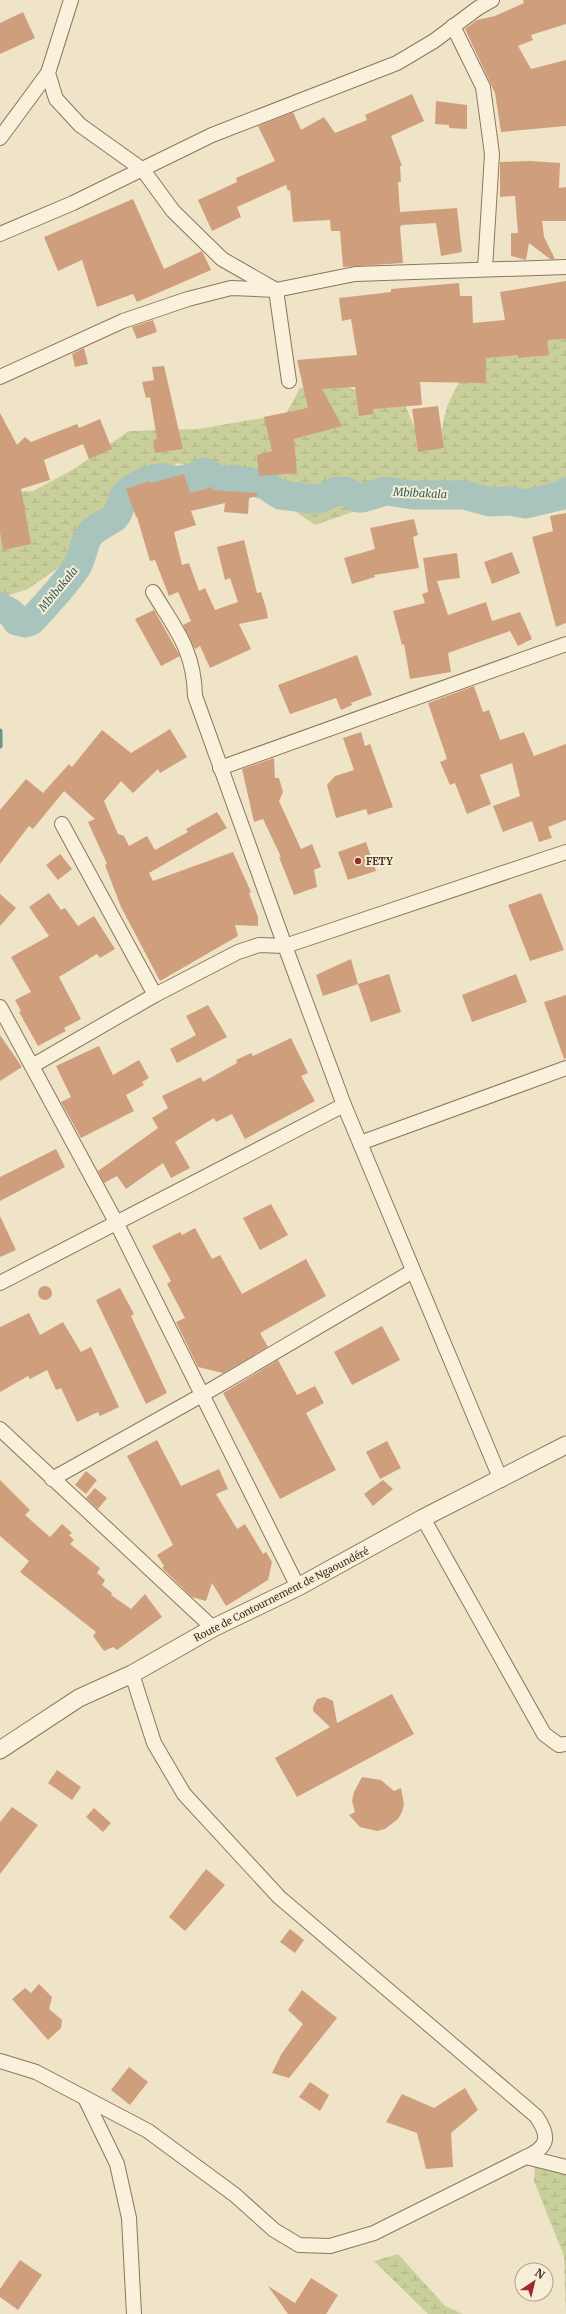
<svg xmlns="http://www.w3.org/2000/svg" width="566" height="2314" viewBox="0 0 566 2314" font-family="Merriweather,serif">
	<defs>
		<pattern id="wetland-marsh" width="20" height="14" patternUnits="userSpaceOnUse"><rect width="20" height="14" fill="#c9cf9b"/><path d="M1 5h8M5 5V1M11 12h8M15 12V8" fill="none" stroke="#aeb285"/></pattern>
	</defs>
	<rect width="100%" height="100%" fill="#f0e4c8"/>
	<g fill="url(#wetland-marsh)">
		<path d="M566,339V497L534,513L464,508L390,499L315,525L260,487L178,463L123,506L72,558L28,589L0,598V493L33,491L72,470L129,431L198,429L286,414L300,388L335,380L364,395L402,398L415,428L439,441L447,406L462,376L491,341Z"/>
		<path d="M536,2152L566,2161V2314L564,2256L534,2181Z"/>
		<path d="M398,2254L445,2306L463,2314H428L374,2261Z"/>
	</g>
	<g fill="none" stroke-linecap="round" stroke-linejoin="round">
		<path stroke="#6f938a" stroke-width="5" d="M0,731V746"/>
		<path stroke="#a9c4bc" stroke-width="29" d="M0,607L11,613L17,621L25,623L31,621C47,604 63,587 76,568C82,560 83,546 88,537C95,526 106,524 115,517C121,511 120,501 125,495C134,485 160,472 172,481L193,478L204,472L223,482L232,479L257,483L265,485L280,495L313,499H320L337,491L348,492L357,498H363L386,491L413,495H464L490,502L510,501L526,504L560,496L566,492"/>
	</g>
	<g fill="#cf9f7d">
		<path d="M523,0H566V24L531,35L533,40L518,46L531,69L566,60V126L501,132L495,93L465,29L477,20L495,16L524,3Z"/>
		<path d="M23,12L35,38L0,54V23Z"/>
		<path d="M412,94L424,121L391,136L402,166H400L401,182H398L400,212L457,208L462,252L441,256L436,223L402,225L400,227L403,263L343,267L340,231H331L330,220L293,222L290,190L288,191L286,185L237,207L241,217L212,231L198,200L237,182L236,178L275,161L258,126L293,112L301,130L324,117L335,133L367,120L365,115Z"/>
		<path d="M436,101L467,105V129L449,128V125L435,124Z"/>
		<path d="M530,161L560,163L559,188L566,187V221H542L544,237L555,259H550L529,243L526,260L511,256V233H518L515,196L500,197V162Z"/>
		<path d="M133,199L164,269L202,251L211,270L137,302L133,294L97,307L82,260L58,271L44,237Z"/>
		<path d="M566,281V339L547,340L549,355L518,358V355L486,358V383L420,382L422,405L373,409L374,414L359,416L355,387L322,389L342,426L294,439L297,473L259,476L257,455L272,451L264,417L308,408L297,360L357,355L351,319L342,321L339,298L391,292V289L459,283L460,296H472L473,323L505,320L500,292Z"/>
		<path d="M153,320L157,332L137,339L132,327Z"/>
		<path d="M84,348L88,364L75,367L72,354Z"/>
		<path d="M164,366L183,449L155,453L153,440L157,439L150,397L146,398L142,382L154,380L152,367Z"/>
		<path d="M438,406L444,448L418,452L412,409Z"/>
		<path d="M0,413L17,445L25,437L31,442L77,424L79,428L100,419L112,449L89,459L83,444L44,460L50,480L21,489L31,544L3,550L0,532Z"/>
		<path d="M184,474L190,493L212,487L213,490L257,493V496L249,498L248,514L224,512L225,503L191,511L196,525L174,532L182,565L189,563L199,591L205,588L215,610L238,602L230,578L225,580L217,547L244,540L257,593L261,592L266,608L268,618L239,624L251,649L210,668L200,646L195,649L183,625L191,621L178,592L169,596L155,560L150,561L137,517H136L126,489L149,481L150,483Z"/>
		<path d="M566,513V623L556,627L532,537L553,531L550,516Z"/>
		<path d="M414,519L418,535L413,537L419,568L374,575L375,577L352,584L344,558L375,549L370,528Z"/>
		<path d="M512,552L520,573L492,584L484,562Z"/>
		<path d="M457,553L460,578L437,581L448,615L486,602L492,621L520,612L532,639L518,646L510,631L448,653L451,672L410,679L404,644L402,645L393,611L425,603L422,594L428,592L423,558Z"/>
		<path d="M154,610L180,656L161,666L135,619Z"/>
		<path d="M357,655L372,695L351,703L352,705L341,710L336,698L290,714L278,685Z"/>
		<path d="M474,686L483,712L489,710L500,740L524,732L534,756L566,744V820L548,827L552,838L539,842L532,821L503,832L493,806L520,796L512,763L480,775L491,804L467,814L455,783L450,785L440,762L447,759L428,703Z"/>
		<path d="M170,729L187,757L160,773L158,769L133,793L121,781L104,801L118,834L124,836L129,846L147,836L155,850L188,832L186,829L217,812L227,828L149,873L153,881L233,852L251,892L249,893L258,917V926L235,925L238,936L160,981L121,907L105,865L107,864L88,822L95,819L64,791L33,829L29,826L0,864V810L26,779L43,793L69,764L72,767L102,730L131,753Z"/>
		<path d="M361,732L365,746L370,744L393,807L368,815L366,809L336,818L327,785L335,776L354,770L343,738Z"/>
		<path d="M274,758L275,778H279L283,792L279,801L301,849L312,844L321,867L314,870L317,887L294,895L279,857H281L263,819L254,822L242,769Z"/>
		<path d="M366,842L376,871L348,880L338,852Z"/>
		<path d="M60,854L72,869L58,880L46,865Z"/>
		<path d="M49,893L61,910L65,908L78,926L94,916L115,949L100,958L97,954L59,977L81,1019L64,1028L66,1031L38,1046L19,1012L21,1011L15,1000L31,992L11,957L49,936L29,907Z"/>
		<path d="M541,893L564,950L530,961L508,905Z"/>
		<path d="M0,894L16,908L0,926Z"/>
		<path d="M351,959L358,984L323,996L316,975Z"/>
		<path d="M389,974L401,1012L371,1022L358,984Z"/>
		<path d="M516,974L527,1002L472,1022L462,995Z"/>
		<path d="M566,995V1058L564,1059L544,1002Z"/>
		<path d="M208,1005L227,1037L177,1063L170,1049L196,1035L186,1016Z"/>
		<path d="M0,1035L22,1067L0,1081Z"/>
		<path d="M291,1038L308,1073L301,1076L315,1101L245,1139L232,1114L216,1122L214,1118L175,1142L190,1168L171,1178L163,1163L126,1189L117,1176L104,1183L98,1171L158,1128L152,1118L168,1108L162,1096L201,1077L203,1082L237,1063L236,1060L251,1053L253,1056Z"/>
		<path d="M99,1046L113,1075L139,1060L149,1078L142,1082L144,1085L126,1095L134,1111L81,1138L61,1102L71,1097L56,1066Z"/>
		<path d="M56,1149L65,1167L0,1201V1177Z"/>
		<path d="M271,1204L288,1235L260,1250L243,1218Z"/>
		<path d="M0,1216L16,1250L0,1257Z"/>
		<path d="M195,1228L212,1259L220,1255L242,1294L306,1259L326,1296L260,1333L268,1347L223,1373L198,1367L176,1322L185,1318L167,1284L171,1281L152,1246L180,1232L182,1235Z"/>
		<circle cx="45" cy="1293" r="7"/>
		<path d="M120,1288L134,1314L131,1316L167,1393L146,1404L96,1300Z"/>
		<path d="M29,1313L40,1335L63,1322L81,1352L91,1347L119,1407L100,1416L98,1412L77,1422L61,1388L56,1390L47,1370L30,1379L28,1376L0,1392V1327Z"/>
		<path d="M382,1326L400,1360L352,1385L334,1352Z"/>
		<path d="M278,1360L297,1395L315,1386L324,1403L306,1413L336,1470L280,1499L223,1393Z"/>
		<path d="M157,1440L181,1486L219,1469L228,1489L216,1494L237,1529L245,1524L263,1554L266,1552L272,1562L268,1580L226,1606L212,1583L206,1601L192,1597L162,1568L164,1566L157,1555L173,1545L127,1456Z"/>
		<path d="M387,1441L401,1468L380,1479L366,1452Z"/>
		<path d="M86,1471L97,1480L86,1494L75,1485Z"/>
		<path d="M0,1480L30,1510L25,1515L50,1537L62,1524L72,1533L69,1535L74,1540L70,1544L100,1568L97,1573L105,1580L102,1585L112,1593L111,1595L131,1609L145,1594L162,1617L117,1650L113,1647L104,1651L93,1636L96,1632L20,1572L29,1561L0,1536Z"/>
		<path d="M383,1480L393,1489L373,1506L364,1494Z"/>
		<path d="M95,1488L107,1498L98,1509L86,1498Z"/>
		<path d="M392,1694L414,1734L297,1797L275,1758L330,1727L313,1711V1707L317,1699L325,1697L333,1701L337,1723Z"/>
		<path d="M57,1770L81,1787L72,1800L48,1783Z"/>
		<path d="M362,1777L381,1780L394,1791L401,1788L404,1804L402,1812L398,1819L385,1829L377,1831L360,1827L349,1815L355,1812L352,1801L354,1792Z"/>
		<path d="M12,1807L38,1825L0,1874V1822Z"/>
		<path d="M94,1808L111,1823L103,1832L86,1817Z"/>
		<path d="M206,1869L225,1885L185,1931L169,1917Z"/>
		<path d="M290,1929L304,1940L295,1953L280,1942Z"/>
		<path d="M39,1984L52,1997L49,2009L62,2020L61,2028L48,2040L12,1999L25,1988L31,1993Z"/>
		<path d="M302,1990L337,2018L289,2078L272,2073L282,2053L303,2024L288,2010Z"/>
		<path d="M129,2067L148,2082L130,2105L111,2090Z"/>
		<path d="M310,2082L329,2095L320,2111L299,2097Z"/>
		<path d="M465,2088L478,2110L451,2133L453,2167L426,2169L417,2133L386,2122L402,2094L434,2108Z"/>
		<path d="M20,2260L42,2275L18,2310L0,2297V2289Z"/>
		<path d="M311,2278L338,2295L326,2314H288L268,2286L295,2303Z"/>
	</g>
	<g fill="none" stroke-linecap="round" stroke-linejoin="round">
		<defs>
			<g id="minor">
				<path d="M71,0L48,73L56,99L80,125L143,170L173,211L222,259L276,290L289,381"/>
				<path d="M453,26L483,87L492,154L485,269"/>
				<path d="M0,138L48,73"/>
				<path d="M0,234L73,203L212,135L397,63L434,41L478,8L492,0"/>
				<path d="M0,377L123,321L188,299L231,288L276,290L355,274L566,267"/>
				<path d="M153,592C176,630 194,650 195,696L285,946L344,1105L501,1480"/>
				<path d="M220,768L566,644"/>
				<path d="M62,824L155,995"/>
				<path d="M0,1007L116,1222L298,1587"/>
				<path d="M32,1066L155,995L238,952L259,945L285,946L566,852"/>
				<path d="M360,1143L566,1068"/>
				<path d="M0,1283L344,1105"/>
				<path d="M0,1429L213,1628"/>
				<path d="M52,1479L202,1395L413,1271"/>
				<path d="M423,1518L544,1734L559,1745L566,1744"/>
				<path d="M132,1674L154,1743L184,1794L279,1897L536,2116C550,2136 549,2147 526,2157"/>
				<path d="M0,2061L36,2072L148,2131L235,2195L274,2230L299,2245L330,2246L374,2233L526,2157L566,2167"/>
				<path d="M85,2098L117,2164L129,2218L134,2314"/>
			</g>
			<path id="tertiary" d="M0,1750L79,1698L132,1674L213,1628L298,1587L423,1518L566,1445"/>
		</defs>
		<use href="#minor" stroke="#8d765c" stroke-width="16"/>
		<use href="#tertiary" stroke="#8d765c" stroke-width="19"/>
		<use href="#minor" stroke="#faf1dc" stroke-width="14"/>
		<use href="#tertiary" stroke="#faf1dc" stroke-width="17"/>
	</g>
	<circle fill="#9e2a2b" stroke="#f7eed8" stroke-width="1.5" cx="358" cy="861" r="4"/>
	<g text-anchor="middle" stroke-width="4" stroke-linejoin="round" paint-order="stroke">
		<g font-size="10" font-weight="bold" fill="#3d2e20" stroke="#f7eed8" text-anchor="start">
			<text x="366" y="865">FETY</text>
		</g>
		<g font-size="10" fill="#3d2e20" stroke="#f7eed8">
			<text transform="translate(281 1594) rotate(-27)" y="4">Route de Contournement de Ngaoundéré</text>
		</g>
		<g font-size="11" font-style="italic" fill="#2f5d5a" stroke="#f7eed8">
			<text transform="translate(420 493) rotate(3)" y="4">Mbibakala</text>
			<text transform="translate(58 589) rotate(-50)" y="4">Mbibakala</text>
		</g>
	</g>
	<g transform="translate(534 2282) rotate(35)"><circle r="19" fill="#f7eed8" stroke="#ada18e"/>
	<path d="M0-3L7 15L0 10L-7 15Z" fill="#9e2a2b"/>
	<text y="-6" font-size="11" font-weight="bold" text-anchor="middle" fill="#3d2e20">N</text>
	</g>
</svg>
